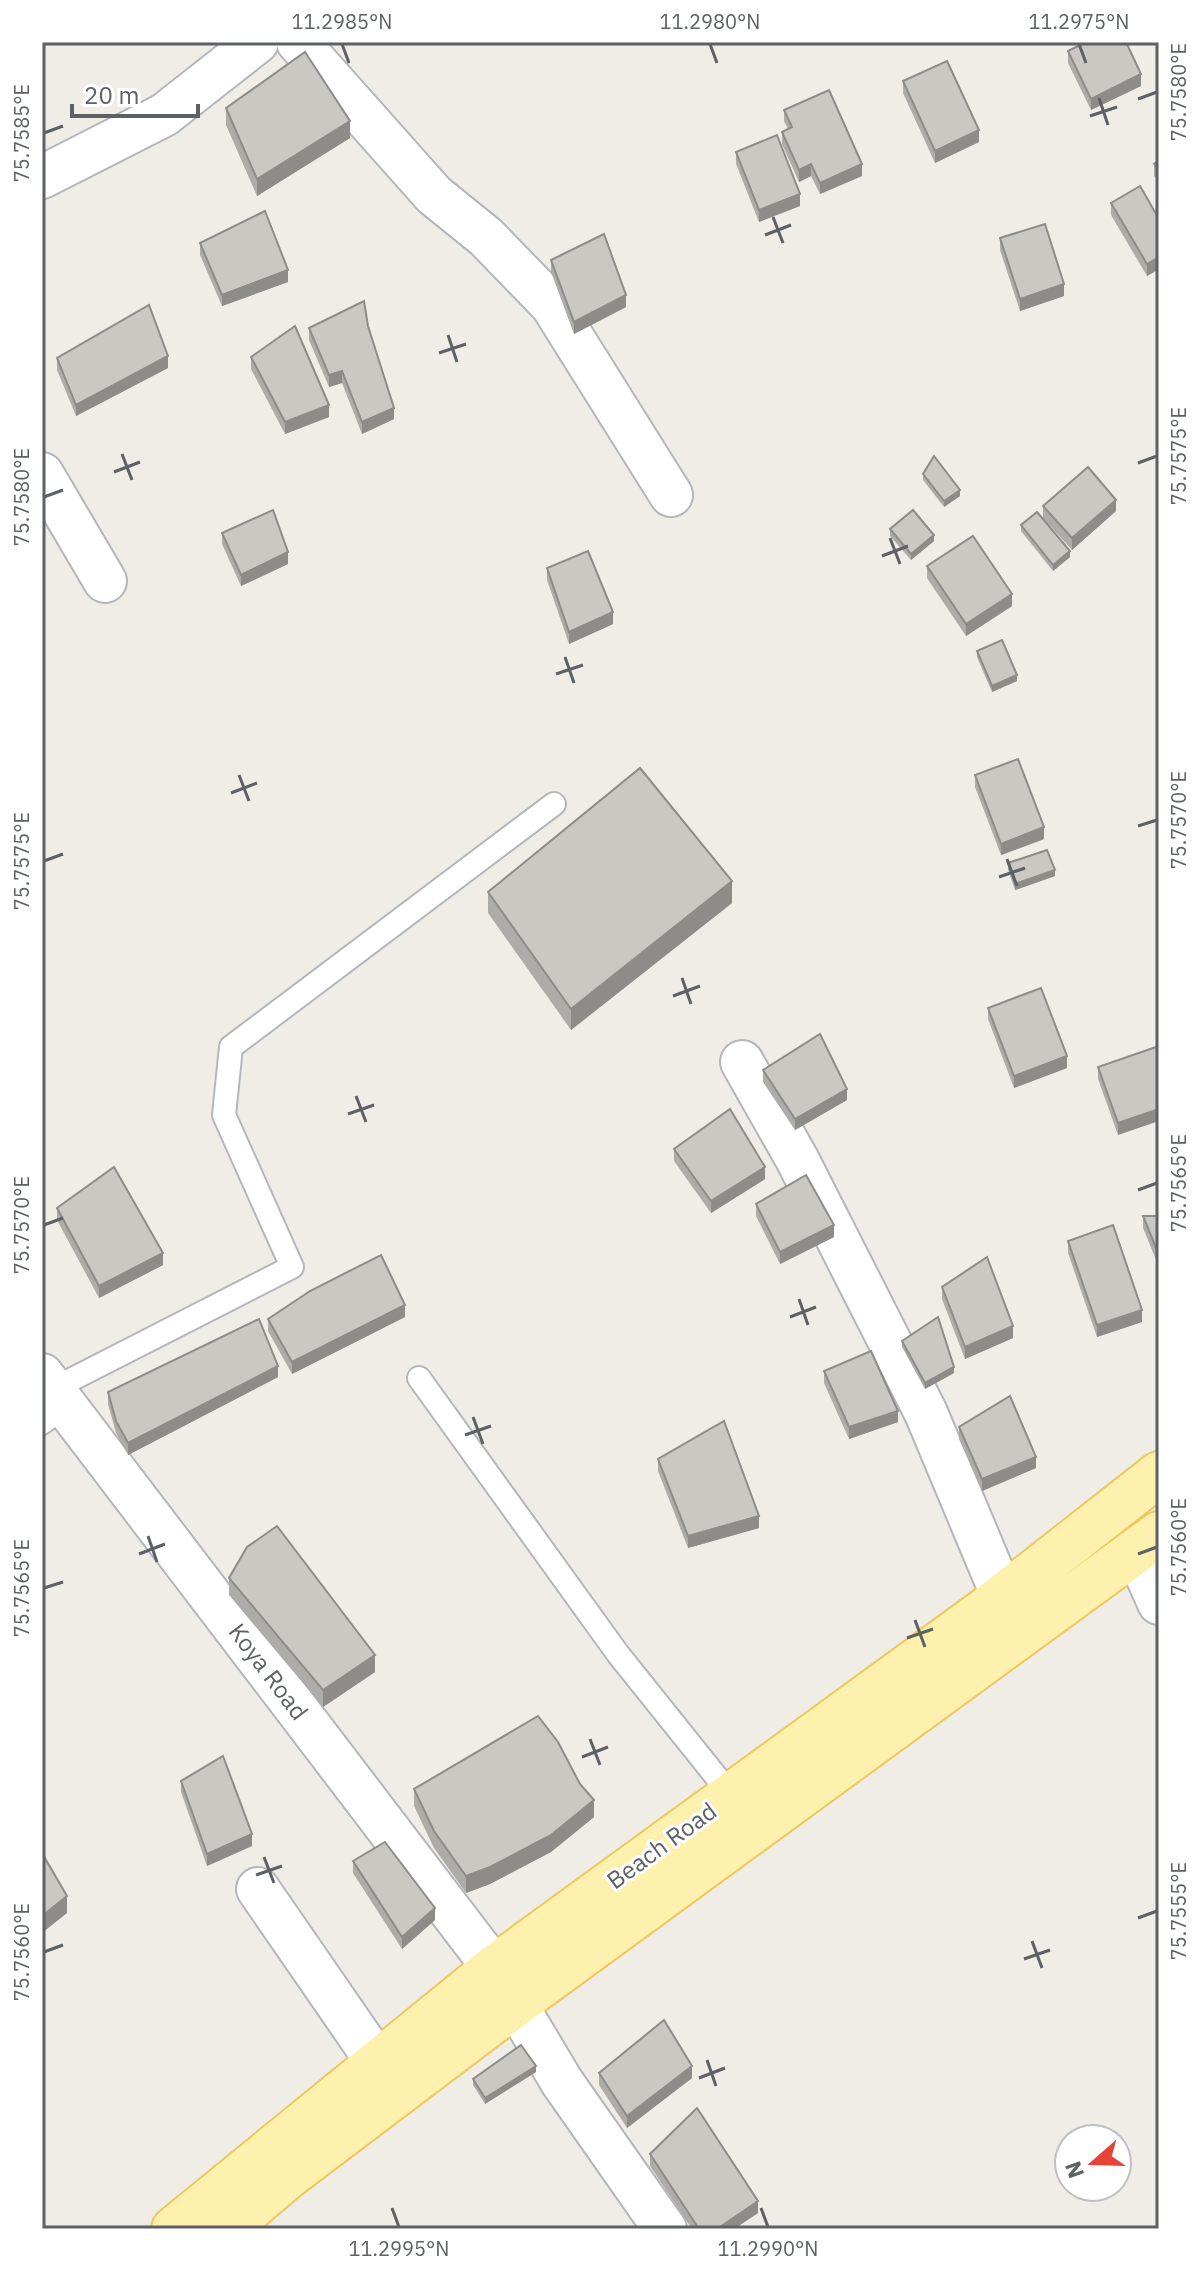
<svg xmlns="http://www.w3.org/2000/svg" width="1201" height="2271" viewBox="0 0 1201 2271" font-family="'IBM Plex Sans',sans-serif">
	<rect width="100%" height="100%" fill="#efede6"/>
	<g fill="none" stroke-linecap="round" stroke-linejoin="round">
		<defs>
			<g id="service">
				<path d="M419,1378L618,1654L731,1795"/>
				<path d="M53,1389L292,1267L224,1115L231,1047L554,804"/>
				<path d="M42,1423L65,1405"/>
			</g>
			<g id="minor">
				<path d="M298,42L434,195L486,237L552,305L671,495"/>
				<path d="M42,177L164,115L257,42"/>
				<path d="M42,474L105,581"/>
				<path d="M742,1062L797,1159L926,1413L1003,1597"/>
				<path d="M42,1375L494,1968L562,2082L665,2229"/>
				<path d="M1136,1551L1159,1603"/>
				<path d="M258,1889L378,2063"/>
			</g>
			<g id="primary">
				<path d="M174,2229L494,1968L983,1612L1159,1474"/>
				<path d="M226,2229L287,2177L517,2003L1159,1534"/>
			</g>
		</defs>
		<use href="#service" stroke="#b3b6ba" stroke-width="26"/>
		<use href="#minor" stroke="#b3b6ba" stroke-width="46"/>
		<use href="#primary" stroke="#eec860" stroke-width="48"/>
		<use href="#service" stroke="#fff" stroke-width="22"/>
		<use href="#minor" stroke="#fff" stroke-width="42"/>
		<use href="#primary" stroke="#fdf1ad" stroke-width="44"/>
	</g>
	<g fill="#aeaca8">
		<path d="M1068,51L1141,86L1091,110L1068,63Z"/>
		<path d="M903,81L979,142L935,163L903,93Z"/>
		<path d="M226,108L350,138L257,196L226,125Z"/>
		<path d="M784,110L862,176L820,194L811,176L799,182L782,144V132L788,129L784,121Z"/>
		<path d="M736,152L800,206L759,222L736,164Z"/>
		<path d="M1159,160V182L1154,176V164Z"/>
		<path d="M1111,203L1159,219V269L1147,276L1111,215Z"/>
		<path d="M1000,238L1064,296L1020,311L1000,250Z"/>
		<path d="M200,243L288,282L222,306L200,255Z"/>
		<path d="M551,260L626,307L574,334L551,272Z"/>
		<path d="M309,328L394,419L362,434L342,383L329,387L309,340Z"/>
		<path d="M251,357L329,417L285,434L251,369Z"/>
		<path d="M57,358L168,368L76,416L57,370Z"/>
		<path d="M923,474L960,496L944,507L923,480Z"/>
		<path d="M1043,506L1116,511L1072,550L1043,518Z"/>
		<path d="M1021,525L1070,557L1053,571L1021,531Z"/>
		<path d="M890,529L934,541L911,560L890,536Z"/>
		<path d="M222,533L288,564L241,586L222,544Z"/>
		<path d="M927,566L1012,606L966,636L927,578Z"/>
		<path d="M547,568L613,624L569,644L547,580Z"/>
		<path d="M977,651L1017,681L992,692L977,657Z"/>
		<path d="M975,775L1044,839L1001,855L975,787Z"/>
		<path d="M1008,863L1055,876L1015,890L1008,870Z"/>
		<path d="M488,892L732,903L571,1030L488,913Z"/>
		<path d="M988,1008L1067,1068L1014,1088L988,1019Z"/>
		<path d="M1159,1046L1118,1135L1098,1079V1067Z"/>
		<path d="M763,1070L847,1100L795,1130L763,1082Z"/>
		<path d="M674,1149L765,1179L711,1213L674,1161Z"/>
		<path d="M756,1204L834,1237L780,1264L756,1216Z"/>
		<path d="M57,1208L163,1265L99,1298L57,1220Z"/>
		<path d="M1143,1216H1159V1267L1143,1228Z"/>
		<path d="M1068,1241L1142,1322L1097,1337L1068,1253Z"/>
		<path d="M942,1287L1013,1338L965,1359L942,1299Z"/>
		<path d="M405,1317L292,1374L268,1331V1319Z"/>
		<path d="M902,1341L954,1373L925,1389L902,1347Z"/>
		<path d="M824,1371L898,1422L849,1439L824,1383Z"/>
		<path d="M278,1377L128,1455L116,1433L108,1404V1392Z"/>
		<path d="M959,1427L1036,1468L982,1491L959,1439Z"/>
		<path d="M658,1459L759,1528L688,1548L658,1471Z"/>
		<path d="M229,1578L375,1672L323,1707L229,1595Z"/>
		<path d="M181,1781L252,1846L207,1866L181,1792Z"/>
		<path d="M414,1789L594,1817L551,1852L490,1884L466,1893L434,1848L414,1806Z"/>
		<path d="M353,1861L435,1920L402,1949L353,1873Z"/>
		<path d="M536,2072L485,2104L473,2085V2079Z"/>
		<path d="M599,2073L692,2078L627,2128L599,2085Z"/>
		<path d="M650,2154L758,2213L734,2229H692L650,2166Z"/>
	</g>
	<g fill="#8d8c88">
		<path d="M1141,74V86L1091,110V99Z"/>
		<path d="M350,121V138L257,196V179Z"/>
		<path d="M979,130V142L935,163V151Z"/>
		<path d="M811,164V176L799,182V170Z"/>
		<path d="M862,164V176L820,194V183Z"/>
		<path d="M800,194V206L759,222V210Z"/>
		<path d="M1159,257V269L1147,276V264Z"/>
		<path d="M288,270V282L222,306V295Z"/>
		<path d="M1064,284V296L1020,311V299Z"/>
		<path d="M626,295V307L574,334V322Z"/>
		<path d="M168,356V368L76,416V405Z"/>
		<path d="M342,371V383L329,387V375Z"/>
		<path d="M329,405V417L285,434V422Z"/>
		<path d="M394,408V419L362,434V422Z"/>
		<path d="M960,490V496L944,507V501Z"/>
		<path d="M1116,500V511L1072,550V538Z"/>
		<path d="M934,535V541L911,560V554Z"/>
		<path d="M1070,551V557L1053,571V565Z"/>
		<path d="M288,552V564L241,586V575Z"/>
		<path d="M1012,594V606L966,636V624Z"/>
		<path d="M613,612V624L569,644V632Z"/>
		<path d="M1017,675V681L992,692V686Z"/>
		<path d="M1044,827V839L1001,855V844Z"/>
		<path d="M1055,870V876L1015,890V884Z"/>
		<path d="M732,881V903L571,1030V1009Z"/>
		<path d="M1067,1056V1068L1014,1088V1076Z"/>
		<path d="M847,1089V1100L795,1130V1119Z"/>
		<path d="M1159,1109V1121L1118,1135V1123Z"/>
		<path d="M765,1167V1179L711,1213V1201Z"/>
		<path d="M834,1225V1237L780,1264V1252Z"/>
		<path d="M163,1253V1265L99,1298V1286Z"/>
		<path d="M405,1305V1317L292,1374V1362Z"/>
		<path d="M1142,1310V1322L1097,1337V1325Z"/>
		<path d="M1013,1326V1338L965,1359V1347Z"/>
		<path d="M278,1366V1377L128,1455V1443Z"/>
		<path d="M954,1367V1373L925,1389V1383Z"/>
		<path d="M898,1411V1422L849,1439V1427Z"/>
		<path d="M1036,1457V1468L982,1491V1479Z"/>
		<path d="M759,1516V1528L688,1548V1536Z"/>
		<path d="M375,1655V1672L323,1707V1690Z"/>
		<path d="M594,1800V1817L551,1852L490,1884L466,1893V1876Z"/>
		<path d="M252,1834V1846L207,1866V1854Z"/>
		<path d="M67,1896V1913L42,1933V1916Z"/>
		<path d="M435,1908V1920L402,1949V1937Z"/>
		<path d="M536,2066V2072L485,2104V2098Z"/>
		<path d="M692,2066V2078L627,2128V2116Z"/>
		<path d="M758,2201V2213L734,2229H717Z"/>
	</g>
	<g fill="#cac8c3" stroke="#8d8c88" stroke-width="2">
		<path d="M1086,42H1126L1141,74L1091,99L1068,51Z"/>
		<path d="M305,52L350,121L257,179L226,108Z"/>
		<path d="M947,61L979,130L935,151L903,81Z"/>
		<path d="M829,90L862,164L820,183L811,164L799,170L782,132L792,127L784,110Z"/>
		<path d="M777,135L800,194L759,210L736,152Z"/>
		<path d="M1159,160V170L1154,164Z"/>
		<path d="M1140,186L1159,219V257L1147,264L1111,203Z"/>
		<path d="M265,211L288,270L222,295L200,243Z"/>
		<path d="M1045,224L1064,284L1020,299L1000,238Z"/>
		<path d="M604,234L626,295L574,322L551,260Z"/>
		<path d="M364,301L368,326L394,408L362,422L342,371L329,375L309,328Z"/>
		<path d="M149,305L168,356L76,405L57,358Z"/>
		<path d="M295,326L329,405L285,422L251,357Z"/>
		<path d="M934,456L960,490L944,501L923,474Z"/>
		<path d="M1088,467L1116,500L1072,538L1043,506Z"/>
		<path d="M273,510L288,552L241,575L222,533Z"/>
		<path d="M913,510L934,535L911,554L890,529Z"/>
		<path d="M1037,512L1070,551L1053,565L1021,525Z"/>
		<path d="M973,536L1012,594L966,624L927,566Z"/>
		<path d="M588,551L613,612L569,632L547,568Z"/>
		<path d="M1002,640L1017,675L992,686L977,651Z"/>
		<path d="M1018,759L1044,827L1001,844L975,775Z"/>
		<path d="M640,768L732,881L571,1009L488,892Z"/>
		<path d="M1047,850L1055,870L1015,884L1008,863Z"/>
		<path d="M1041,988L1067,1056L1014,1076L988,1008Z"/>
		<path d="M820,1034L847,1089L795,1119L763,1070Z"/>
		<path d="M1159,1046V1109L1118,1123L1098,1067Z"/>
		<path d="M730,1109L765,1167L711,1201L674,1149Z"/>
		<path d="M114,1167L163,1253L99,1286L57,1208Z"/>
		<path d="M806,1175L834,1225L780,1252L756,1204Z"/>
		<path d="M1143,1216H1159V1255Z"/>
		<path d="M1113,1225L1142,1310L1097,1325L1068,1241Z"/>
		<path d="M381,1255L405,1305L292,1362L268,1319L310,1291Z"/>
		<path d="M987,1257L1013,1326L965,1347L942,1287Z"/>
		<path d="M938,1317L954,1367L925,1383L902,1341Z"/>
		<path d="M259,1319L278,1366L128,1443L116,1421L108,1392Z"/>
		<path d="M871,1351L898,1411L849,1427L824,1371Z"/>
		<path d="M1010,1396L1036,1457L982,1479L959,1427Z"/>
		<path d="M724,1421L759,1516L688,1536L658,1459Z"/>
		<path d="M277,1526L375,1655L323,1690L229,1578L247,1547Z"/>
		<path d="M538,1716L558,1742L580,1784L594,1800L551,1835L490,1867L466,1876L434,1831L414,1789Z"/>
		<path d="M223,1756L252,1834L207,1854L181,1781Z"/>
		<path d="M385,1842L435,1908L402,1937L353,1861Z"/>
		<path d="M42,1853L67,1896L42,1916Z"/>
		<path d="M664,2020L692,2066L627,2116L599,2073Z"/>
		<path d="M521,2045L536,2066L485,2098L473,2079Z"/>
		<path d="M697,2108L758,2201L717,2229H699L650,2154Z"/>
	</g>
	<path fill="none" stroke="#5d6166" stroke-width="3" d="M342,44L349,63M710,44L717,63M1079,44L1086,63M1099,98L1108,125M1138,99L1157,92M1090,116L1117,107M44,133L63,126M773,217L783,243M765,235L791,225M448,335L457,362M439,353L466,344M122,454L132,480M1138,463L1157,456M114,472L140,462M44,497L63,490M890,538L900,564M882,556L908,546M565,657L574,683M556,674L583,665M239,775L249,801M231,793L257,783M1138,826L1157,820M1007,859L1017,886M44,861L63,854M999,877L1025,868M682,978L691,1004M673,996L700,986M356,1096L366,1122M348,1114L374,1105M1138,1190L1157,1183M44,1225L63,1218M799,1299L808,1325M790,1317L816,1307M473,1417L483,1444M465,1435L491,1426M148,1536L157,1562M139,1554L165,1544M1138,1554L1157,1547M44,1588L63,1582M915,1620L925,1647M907,1638L933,1629M590,1739L600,1765M582,1757L608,1747M264,1857L274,1883M256,1875L282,1866M1138,1918L1157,1911M1032,1941L1042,1968M44,1952L63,1945M1024,1959L1050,1950M707,2060L716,2086M699,2078L725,2068M392,2208L399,2227M761,2208L768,2227"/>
	<g text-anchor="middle" stroke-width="6" stroke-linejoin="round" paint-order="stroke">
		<g font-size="24" fill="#5d6166" stroke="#fff">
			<text transform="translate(268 1672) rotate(53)" y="8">Koya Road</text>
			<text transform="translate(662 1846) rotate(-36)" y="8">Beach Road</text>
		</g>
	</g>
	<rect width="1201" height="2271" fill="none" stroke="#ffffff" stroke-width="88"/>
	<g transform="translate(1093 2163) rotate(250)"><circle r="38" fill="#ffffff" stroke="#bec0c2" stroke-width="2"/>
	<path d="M0-6L14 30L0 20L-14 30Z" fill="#e54536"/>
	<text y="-12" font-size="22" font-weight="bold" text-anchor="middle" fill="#5d6166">N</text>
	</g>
	<path d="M72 104v12h126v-12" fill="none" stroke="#5d6166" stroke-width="4"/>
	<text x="84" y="104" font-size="24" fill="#5d6166" stroke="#ffffff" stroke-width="6" paint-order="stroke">20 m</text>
	<rect x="44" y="44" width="1113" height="2183" fill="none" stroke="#5d6166" stroke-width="3"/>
	<g font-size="20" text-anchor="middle" fill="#5d6166">
		<text x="342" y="29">11.2985°N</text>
		<text x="710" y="29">11.2980°N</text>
		<text x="1079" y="29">11.2975°N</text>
		<text transform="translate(1179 92) rotate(-90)" y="7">75.7580°E</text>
		<text transform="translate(22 133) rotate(-90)" y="7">75.7585°E</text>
		<text transform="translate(1179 456) rotate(-90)" y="7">75.7575°E</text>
		<text transform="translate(22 497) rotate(-90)" y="7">75.7580°E</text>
		<text transform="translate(1179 820) rotate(-90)" y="7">75.7570°E</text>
		<text transform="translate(22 861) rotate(-90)" y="7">75.7575°E</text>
		<text transform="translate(1179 1183) rotate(-90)" y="7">75.7565°E</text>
		<text transform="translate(22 1225) rotate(-90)" y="7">75.7570°E</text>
		<text transform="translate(1179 1547) rotate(-90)" y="7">75.7560°E</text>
		<text transform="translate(22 1588) rotate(-90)" y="7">75.7565°E</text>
		<text transform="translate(1179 1911) rotate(-90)" y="7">75.7555°E</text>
		<text transform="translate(22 1952) rotate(-90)" y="7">75.7560°E</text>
		<text x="399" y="2256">11.2995°N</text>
		<text x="768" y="2256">11.2990°N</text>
	</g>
</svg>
